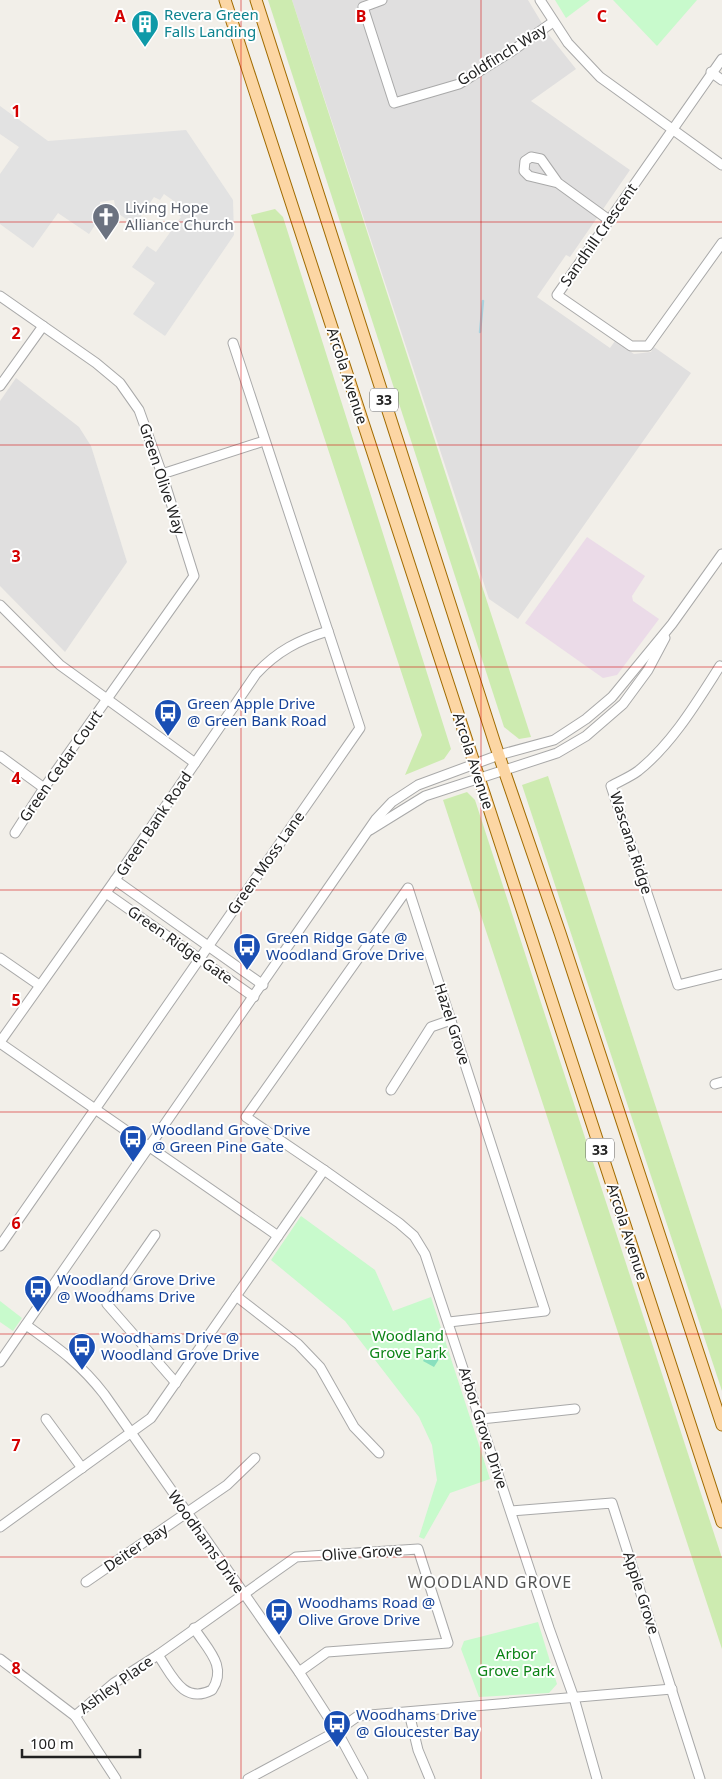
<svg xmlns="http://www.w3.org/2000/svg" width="722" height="1779" viewBox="0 0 722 1779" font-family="'Noto Sans',sans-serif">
	<rect width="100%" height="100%" fill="#f2efe9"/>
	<g fill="#e0dfdf">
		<path d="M292,0H528L549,35L576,69L531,101L630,170L570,257L566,255L537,297L610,348L615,341L634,354L651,352L654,347L691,373L518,619L489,599Z"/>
		<path d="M16,378L79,427L91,446L127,562L65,652L0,586V401Z"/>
	</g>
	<path fill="#ebdbe8" d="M587,537L645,576L632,596L633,601L659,619L617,675L603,678L525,623Z"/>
	<g fill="#cdebb0">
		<path d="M268,0H292L531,737L519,739L504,727Z"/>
		<path d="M275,209L283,217L451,749L444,759L405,775L422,735L251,215Z"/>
		<path d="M548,776L722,1310V1391L522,785Z"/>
		<path d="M467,792L475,800L722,1558V1649L443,800Z"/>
	</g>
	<g fill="#c8facc">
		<path d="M555,0H590L566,18Z"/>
		<path d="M613,0H697L657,46Z"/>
		<path d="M301,1216L375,1270L393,1311L431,1297L490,1479L450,1493L424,1539L419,1537L437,1480L432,1445L419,1417L345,1321L271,1260Z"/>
		<path d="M0,1301L22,1318L13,1331L0,1322Z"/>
		<path d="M538,1622L557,1684L549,1693L479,1697L461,1649L464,1641Z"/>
	</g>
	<path fill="#88e0be" d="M429,1350L441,1356L434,1367L423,1361Z"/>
	<path fill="#e2e2e2" d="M0,106L48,141L186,130L233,200L234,235L165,336L133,314L155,283L132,267L147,246L156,252L181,217L177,213L181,206L164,194L160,200L154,197L135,225L116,212L114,200L100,202L101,216L89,234L58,213L33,248L0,224V174L19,147L0,134Z"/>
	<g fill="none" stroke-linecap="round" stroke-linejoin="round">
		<path stroke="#aad3df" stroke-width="2.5" d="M480,332L483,301"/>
		<defs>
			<g id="minor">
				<path d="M382,0L363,7L394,103L459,84L512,51L553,22"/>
				<path d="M540,0L568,43L600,77L722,165"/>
				<path d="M722,59L557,295L631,346H648L722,243"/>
				<path d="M711,72L722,80"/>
				<path d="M558,183L529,176L524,171L525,161L531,157L541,159L558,183L609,220"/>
				<path d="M0,296L96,363L120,383L139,410L162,474L194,576L44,788L15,833"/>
				<path d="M0,386L43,326"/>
				<path d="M162,474L264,441"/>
				<path d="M0,605L60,665L195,763"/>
				<path d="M722,667L720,666C697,702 672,744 638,771C630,777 620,781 611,786L678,985L722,974"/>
				<path d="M0,756L44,788"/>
				<path d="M370,830L425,796L557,753L586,736L623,704L648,670L665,638"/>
				<path d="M115,880L263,985"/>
				<path d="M106,893L254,997"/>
				<path d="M0,958L39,985"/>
				<path d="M0,1042L115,880L256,674C277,651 299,640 328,631"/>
				<path d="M0,1043L278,1236"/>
				<path d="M715,1084L722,1082"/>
				<path d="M391,1090L431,1027L451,1020"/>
				<path d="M324,1170L246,1117L408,888L545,1311L449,1322"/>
				<path d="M155,1235L107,1304L176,1383"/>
				<path d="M0,1246L360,728L233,343"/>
				<path d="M236,1296L298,1344L320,1367L354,1427L379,1453"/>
				<path d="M26,1325C58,1348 80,1363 104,1394L299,1672L337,1731L363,1779"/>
				<path d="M0,1362L376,819L392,802L418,785L499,755L554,740L586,719L612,697L672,624L722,554"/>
				<path d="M46,1419L82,1468"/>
				<path d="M481,1419L575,1409"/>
				<path d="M511,1511L612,1503L700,1779"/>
				<path d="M0,1527L151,1418L324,1170L399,1223L414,1236L425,1254L549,1628L574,1698L597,1779"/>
				<path d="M86,1582L227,1485L255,1458"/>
				<path d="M158,1655C172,1675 183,1705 212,1690C228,1666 207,1649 194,1628"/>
				<path d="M0,1659L75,1716L116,1779"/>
				<path d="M409,1713L418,1750L430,1779"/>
				<path d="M75,1716L114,1683L158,1655L296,1557L418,1549L448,1643L327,1652L299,1672"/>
				<path d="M248,1779L337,1731L358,1716L672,1689"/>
			</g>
			<g id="major">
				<path d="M225,0L722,1522"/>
				<path d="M256,0L495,744L560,933L722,1425"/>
			</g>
		</defs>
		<use href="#minor" stroke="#a9a9a9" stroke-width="11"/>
		<use href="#major" stroke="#a06b00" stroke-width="13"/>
		<use href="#minor" stroke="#fff" stroke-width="9"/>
		<use href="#major" stroke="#fcd6a4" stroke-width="11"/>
	</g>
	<path fill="none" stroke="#d40000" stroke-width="1" stroke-opacity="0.55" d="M241,0V1779M481,0V1779M0,222H722M0,445H722M0,667H722M0,890H722M0,1112H722M0,1334H722M0,1557H722"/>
	<defs>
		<symbol id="building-pin" viewBox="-11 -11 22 30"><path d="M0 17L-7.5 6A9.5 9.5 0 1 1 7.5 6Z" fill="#0f9aa8" stroke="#fff"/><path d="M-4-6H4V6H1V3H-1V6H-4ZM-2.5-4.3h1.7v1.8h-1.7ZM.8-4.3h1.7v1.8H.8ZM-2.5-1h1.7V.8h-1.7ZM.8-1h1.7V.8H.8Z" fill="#fff"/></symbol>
		<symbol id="church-pin" viewBox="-11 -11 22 30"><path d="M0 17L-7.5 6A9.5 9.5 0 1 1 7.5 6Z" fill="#6b7280" stroke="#fff"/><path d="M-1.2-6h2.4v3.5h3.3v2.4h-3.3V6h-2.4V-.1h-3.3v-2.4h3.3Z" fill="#fff"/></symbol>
		<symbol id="bus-pin" viewBox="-11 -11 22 30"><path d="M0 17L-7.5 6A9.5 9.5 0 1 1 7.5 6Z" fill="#1a4fb4" stroke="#fff"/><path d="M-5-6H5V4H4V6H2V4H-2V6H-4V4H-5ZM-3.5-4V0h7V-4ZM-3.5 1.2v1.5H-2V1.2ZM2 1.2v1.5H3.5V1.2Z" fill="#fff"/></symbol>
	</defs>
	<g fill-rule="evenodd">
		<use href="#building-pin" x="129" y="8" width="32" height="43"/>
		<use href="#church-pin" x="90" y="201" width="32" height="43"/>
		<use href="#bus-pin" x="152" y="697" width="32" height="43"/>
		<use href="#bus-pin" x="231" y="931" width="32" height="43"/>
		<use href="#bus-pin" x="117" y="1123" width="32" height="43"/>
		<use href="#bus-pin" x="22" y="1273" width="32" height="43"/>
		<use href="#bus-pin" x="66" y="1331" width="32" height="43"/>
		<use href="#bus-pin" x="263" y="1596" width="32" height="43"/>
		<use href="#bus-pin" x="321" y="1708" width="32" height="43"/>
	</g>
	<g text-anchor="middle" stroke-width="4" stroke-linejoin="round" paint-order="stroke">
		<g fill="#fff" stroke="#646464" stroke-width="1">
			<rect x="370" y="388.5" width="28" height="23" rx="4"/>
			<rect x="586" y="1138.5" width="28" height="23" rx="4"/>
		</g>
		<g font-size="14" font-weight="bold" fill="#222">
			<text x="384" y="405">33</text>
			<text x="600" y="1155">33</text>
		</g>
		<g font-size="15" fill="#0d838f" stroke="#fff" text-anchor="start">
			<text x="164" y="20">Revera Green<tspan x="164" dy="17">Falls Landing</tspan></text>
		</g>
		<g font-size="15" fill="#222" stroke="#fff">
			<text transform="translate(502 55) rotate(-32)" y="5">Goldfinch Way</text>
			<text transform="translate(599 235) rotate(-55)" y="5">Sandhill Crescent</text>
			<text transform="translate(347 376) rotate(72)" y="5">Arcola Avenue</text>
			<text transform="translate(162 479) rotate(72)" y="5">Green Olive Way</text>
			<text transform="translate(473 761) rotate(72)" y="5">Arcola Avenue</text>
			<text transform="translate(61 766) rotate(-55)" y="5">Green Cedar Court</text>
			<text transform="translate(154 824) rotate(-56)" y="5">Green Bank Road</text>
			<text transform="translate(631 843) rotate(72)" y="5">Wascana Ridge</text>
			<text transform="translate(266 863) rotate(-55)" y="5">Green Moss Lane</text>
			<text transform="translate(180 945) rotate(35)" y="5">Green Ridge Gate</text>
			<text transform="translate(452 1024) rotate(72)" y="5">Hazel Grove</text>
			<text transform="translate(627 1232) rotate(72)" y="5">Arcola Avenue</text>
			<text transform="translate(483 1428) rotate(72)" y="5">Arbor Grove Drive</text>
			<text transform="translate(206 1542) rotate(55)" y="5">Woodhams Drive</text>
			<text transform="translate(136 1548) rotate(-34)" y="5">Deiter Bay</text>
			<text transform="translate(362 1553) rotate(-4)" y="5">Olive Grove</text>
			<text transform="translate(641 1593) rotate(72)" y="5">Apple Grove</text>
			<text transform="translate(116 1685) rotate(-36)" y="5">Ashley Place</text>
		</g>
		<g font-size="15" fill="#5b616d" stroke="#fff" text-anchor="start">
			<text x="125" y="213">Living Hope<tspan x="125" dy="17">Alliance Church</tspan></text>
		</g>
		<g font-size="15" fill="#164399" stroke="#fff" text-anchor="start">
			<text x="187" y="709">Green Apple Drive<tspan x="187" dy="17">@ Green Bank Road</tspan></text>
			<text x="266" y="943">Green Ridge Gate @<tspan x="266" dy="17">Woodland Grove Drive</tspan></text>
			<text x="152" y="1135">Woodland Grove Drive<tspan x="152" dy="17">@ Green Pine Gate</tspan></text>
			<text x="57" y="1285">Woodland Grove Drive<tspan x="57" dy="17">@ Woodhams Drive</tspan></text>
			<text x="101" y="1343">Woodhams Drive @<tspan x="101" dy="17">Woodland Grove Drive</tspan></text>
			<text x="298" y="1608">Woodhams Road @<tspan x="298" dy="17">Olive Grove Drive</tspan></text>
			<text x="356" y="1720">Woodhams Drive<tspan x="356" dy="17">@ Gloucester Bay</tspan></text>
		</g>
		<g font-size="15" fill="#0c8416" stroke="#fff">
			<text x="408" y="1341">Woodland<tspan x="408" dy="17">Grove Park</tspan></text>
			<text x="516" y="1659">Arbor<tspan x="516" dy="17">Grove Park</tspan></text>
		</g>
		<g font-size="16" letter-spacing="1" fill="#555" stroke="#fff">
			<text x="490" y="1588">WOODLAND GROVE</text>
		</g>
	</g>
	<g font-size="16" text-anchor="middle" font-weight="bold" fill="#d40000" stroke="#fff" stroke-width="4" stroke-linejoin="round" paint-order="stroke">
		<text x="120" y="22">A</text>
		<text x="361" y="22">B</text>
		<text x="602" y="22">C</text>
		<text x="16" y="117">1</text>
		<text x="16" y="339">2</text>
		<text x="16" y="562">3</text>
		<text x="16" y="784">4</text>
		<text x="16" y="1006">5</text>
		<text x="16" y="1229">6</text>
		<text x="16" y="1451">7</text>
		<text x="16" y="1674">8</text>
	</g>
	<path d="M22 1749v8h118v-8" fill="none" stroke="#222222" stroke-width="2.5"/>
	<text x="30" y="1749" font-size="15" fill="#222222" stroke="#ffffff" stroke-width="4" paint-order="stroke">100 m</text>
</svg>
